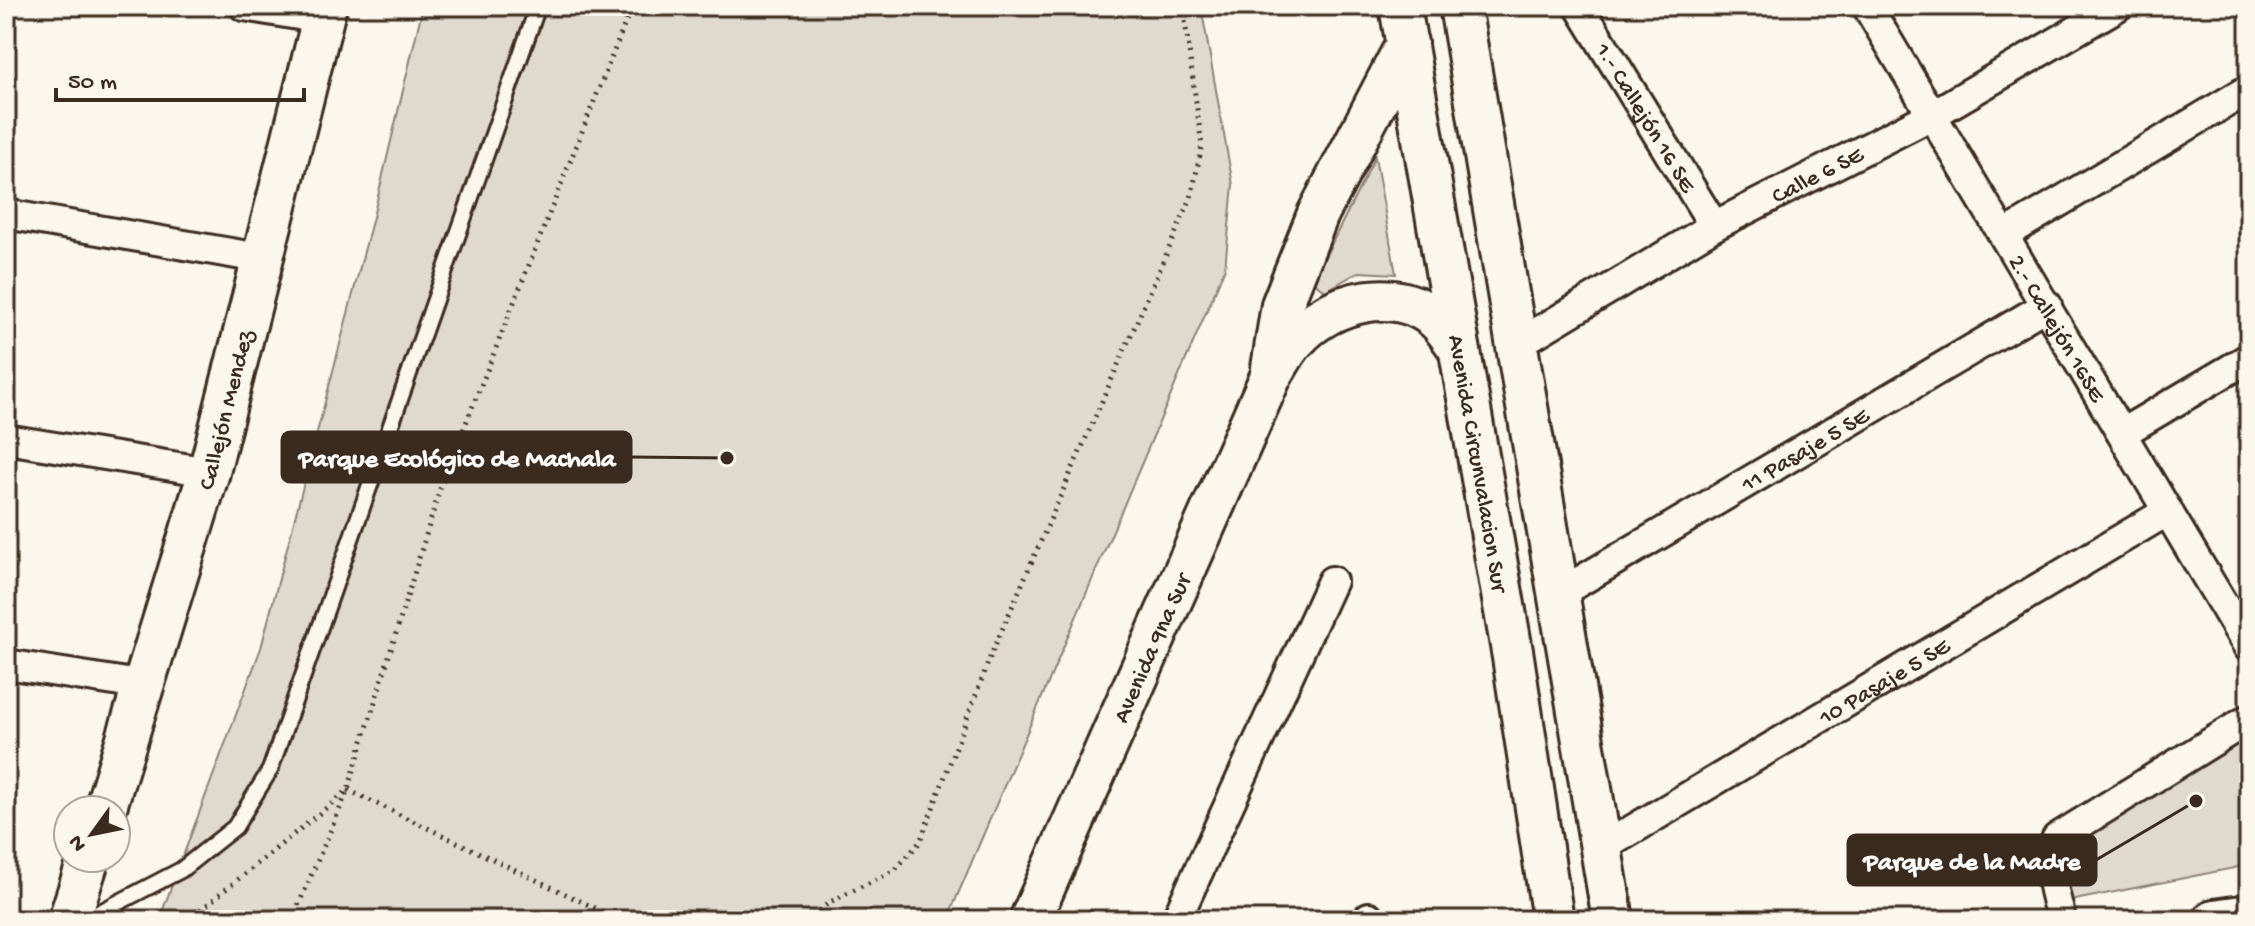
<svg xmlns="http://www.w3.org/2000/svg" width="2255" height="926" viewBox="0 0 2255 926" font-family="'Gochi Hand',sans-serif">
	<rect width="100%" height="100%" fill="#fbf7ec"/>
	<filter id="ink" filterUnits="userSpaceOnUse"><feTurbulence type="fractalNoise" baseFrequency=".0125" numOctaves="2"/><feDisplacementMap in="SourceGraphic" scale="16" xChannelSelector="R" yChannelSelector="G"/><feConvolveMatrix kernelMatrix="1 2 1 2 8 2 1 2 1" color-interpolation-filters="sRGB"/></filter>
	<g filter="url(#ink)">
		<g fill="#dfd9ce" stroke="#8d8276" stroke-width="2">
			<path d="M423,6H1201L1233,185L1225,268L947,920H159L261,648L373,217Z"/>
			<path d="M1375,157L1396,274L1359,272L1325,291L1313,281Z"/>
			<path d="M2249,725V865L2065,902L2070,845L2215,758Z"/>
		</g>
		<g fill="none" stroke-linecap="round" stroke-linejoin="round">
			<defs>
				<path id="lane" d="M85,920L181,870L235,827L270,770L538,6"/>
				<g id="street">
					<path d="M244,6L322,19"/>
					<path id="s1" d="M1579,6L1714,226"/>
					<path id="s2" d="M1867,6L2249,648"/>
					<path d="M6,214L265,259"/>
					<path d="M2004,235L2249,89"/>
					<path id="s3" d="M1518,344L1714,226L1932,115L2118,6"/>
					<path d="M2122,433L2249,358"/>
					<path d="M6,439L209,472"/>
					<path id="s4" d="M1560,593L2047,305"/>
					<path d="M6,664L146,686"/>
					<path id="s5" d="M1600,849L2168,511"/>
					<path d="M1176,920L1332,581"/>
					<path d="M1368,920L1369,917"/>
					<path d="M2061,920C2056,894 2042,862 2057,838L2249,719"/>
				</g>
				<g id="secondary">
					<path id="s6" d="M1400,6L1513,657L1553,920"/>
					<path d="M1460,6L1613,920"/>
					<path d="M1272,368L1282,305L1318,214L1407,43"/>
					<path id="s7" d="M105,810L209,472L326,6"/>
					<path d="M69,920L89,858"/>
					<path id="s8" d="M1030,920L1271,376C1279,364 1285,350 1295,340C1330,300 1399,283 1440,323C1447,331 1453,340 1459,348"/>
					<path d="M2214,920L2249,915"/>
				</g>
			</defs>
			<use href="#lane" stroke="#3b2a1e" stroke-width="20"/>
			<use href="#street" stroke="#3b2a1e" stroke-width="34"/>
			<use href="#secondary" stroke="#3b2a1e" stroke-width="46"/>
			<g stroke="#3b2a1e" stroke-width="5" stroke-dasharray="2 6" stroke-linecap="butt">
				<path d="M348,790L620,920"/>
				<path d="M188,920L347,791"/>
				<path d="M292,920L348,790L441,486L632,6"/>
				<path d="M806,920L830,902L895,870L920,842L991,655L1191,198L1202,146L1183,6"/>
			</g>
			<use href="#lane" stroke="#fbf7ec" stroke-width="14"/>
			<use href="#street" stroke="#fbf7ec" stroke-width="28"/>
			<use href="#secondary" stroke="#fbf7ec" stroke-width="40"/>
		</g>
	</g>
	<g text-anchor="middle" stroke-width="8" stroke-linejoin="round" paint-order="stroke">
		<g font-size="24" fill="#3b2a1e" stroke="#fbf7ec">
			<text dy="8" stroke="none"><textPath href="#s1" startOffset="130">1.- Callejón 16 SE</textPath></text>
			<text dy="8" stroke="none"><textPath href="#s3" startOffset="344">Calle 6 SE</textPath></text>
			<text dy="8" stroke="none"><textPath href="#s2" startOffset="374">2.- Callejón 16SE</textPath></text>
			<text dy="8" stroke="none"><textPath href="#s7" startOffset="418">Callejón Mendez</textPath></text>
			<text dy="8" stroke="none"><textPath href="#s4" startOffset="284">11 Pasaje 5 SE</textPath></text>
			<text dy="8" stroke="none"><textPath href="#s6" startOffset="464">Avenida Circunvalacion Sur</textPath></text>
			<text dy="8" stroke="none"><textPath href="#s8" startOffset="298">Avenida 9na Sur</textPath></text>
			<text dy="8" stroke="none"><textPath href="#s5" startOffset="330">10 Pasaje 5 SE</textPath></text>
		</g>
	</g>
	<path fill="none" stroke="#3b2a1e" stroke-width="3" d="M727 458L631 457M2196 801L2096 860"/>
	<g fill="#3b2a1e" stroke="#fbf7ec" stroke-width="3">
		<circle cx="727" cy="458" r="8"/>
		<circle cx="2196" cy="801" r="8"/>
	</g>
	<g fill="#3b2a1e" stroke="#3b2a1e" stroke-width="3">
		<rect x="282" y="432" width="349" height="50" rx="8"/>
		<rect x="1848" y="835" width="248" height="50" rx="8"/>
	</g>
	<g font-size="26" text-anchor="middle" font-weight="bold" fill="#fff">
		<text x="457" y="466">Parque Ecológico de Machala</text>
		<text x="1972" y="869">Parque de la Madre</text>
	</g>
	<rect width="2255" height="926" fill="none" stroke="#fbf7ec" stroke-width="32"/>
	<rect x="16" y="16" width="2223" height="894" fill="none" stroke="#3b2a1e" stroke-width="3" filter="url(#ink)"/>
	<g transform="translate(92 834) rotate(237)"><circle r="38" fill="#fbf7ec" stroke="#aea59a" stroke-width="2"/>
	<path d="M0-6L14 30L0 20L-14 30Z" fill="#3b2a1e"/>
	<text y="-12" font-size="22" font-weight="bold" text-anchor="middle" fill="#3b2a1e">N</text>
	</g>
	<path d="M56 88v12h248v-12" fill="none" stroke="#3b2a1e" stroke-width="4"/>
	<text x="68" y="88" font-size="24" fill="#3b2a1e" stroke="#fbf7ec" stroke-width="6" paint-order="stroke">50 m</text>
</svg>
